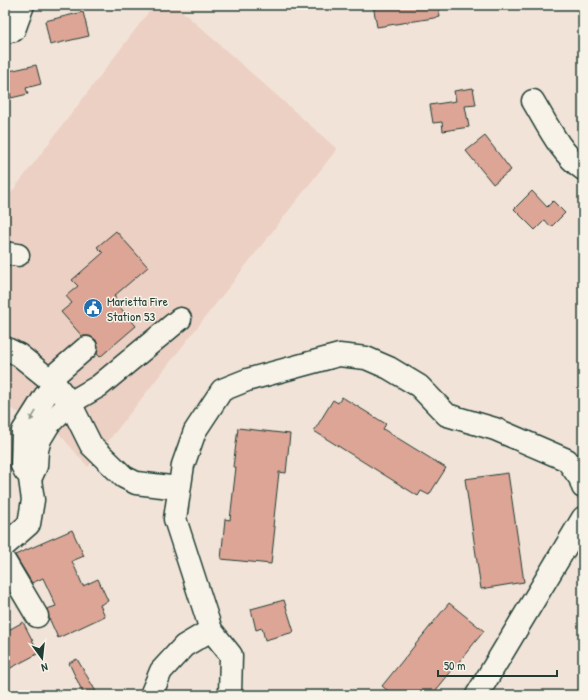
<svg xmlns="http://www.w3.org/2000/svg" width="588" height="700" viewBox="0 0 588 700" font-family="'Patrick Hand',sans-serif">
	<rect width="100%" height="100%" fill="#f2e3d8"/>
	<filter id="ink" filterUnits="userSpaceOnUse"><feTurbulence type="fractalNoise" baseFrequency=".025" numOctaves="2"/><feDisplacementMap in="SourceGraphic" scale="8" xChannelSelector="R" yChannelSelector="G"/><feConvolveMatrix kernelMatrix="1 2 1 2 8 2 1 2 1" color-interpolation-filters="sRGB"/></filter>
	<g filter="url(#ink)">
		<path fill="#ecd0c4" d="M154,5H175L337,149L88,467L56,430L5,406V201Z"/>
		<g fill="#dda596" stroke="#1f3d34">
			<path d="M373,5H438L440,17L377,27Z"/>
			<path d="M83,12L89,36L50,45L45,21Z"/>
			<path d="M36,65L41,84L26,88L28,94L11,98L10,92L5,93V72Z"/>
			<path d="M473,88L476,105L465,106L469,127L443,131L442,122L433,123L430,105L456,101L454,91Z"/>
			<path d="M485,136L511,170L493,184L466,151Z"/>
			<path d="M532,191L547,207L553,201L565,213L551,227L545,220L535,230L514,209Z"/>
			<path d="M116,231L148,267L114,296L120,303L118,305L136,326L100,357L97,354L98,346L96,340L90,336H82L61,312L72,303L66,296L78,286L72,280L103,253L97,247Z"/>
			<path d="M342,397L386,424L383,429L446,468L429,495L421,491L418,496L314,431L333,400L338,403Z"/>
			<path d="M238,428L290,434L286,473L279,472L273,527H275L271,564L221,559L225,519L230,520L236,467H233Z"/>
			<path d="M508,473L524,582L481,589L465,479Z"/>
			<path d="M72,530L84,556L72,561L83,586L98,579L108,601L100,605L105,616L58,638L49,618L47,609L56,606L43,578L32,583L15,555Z"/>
			<path d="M284,600L294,632L265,640L262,628L256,630L251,609Z"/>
			<path d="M449,603L484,631L432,695H393L382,686Z"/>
			<path d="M23,622L39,653L5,671V632Z"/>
			<path d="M77,659L98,695H84L69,663Z"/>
		</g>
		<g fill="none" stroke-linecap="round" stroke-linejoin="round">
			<defs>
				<g id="minor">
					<path d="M5,32L14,30L23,5"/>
					<path d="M533,101C547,124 560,153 583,169"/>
					<path d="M5,253L18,255"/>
					<path d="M5,348L19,355L55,384L70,403L91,445L124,477L136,483L179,488"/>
					<path d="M50,379L86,348"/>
					<path d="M25,471L22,465L23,431L45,396L55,384"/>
					<path d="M5,545L29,524L33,500L30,479L36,466L37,450L40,439L49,424L70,403L99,386L180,319"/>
					<path d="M5,562L37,616"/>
					<path d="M151,695L161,671L184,646L211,630"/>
					<path d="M230,695L231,655L211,630L175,519L183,465L195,431L222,390L247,380L339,355L366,358L389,368L419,386L447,415L495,429L567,460L580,478L583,487"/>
					<path d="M477,695L583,518"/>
				</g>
			</defs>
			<use href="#minor" stroke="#1f3d34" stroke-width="25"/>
			<use href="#minor" stroke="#f7f3e8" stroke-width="22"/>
		</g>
		<defs><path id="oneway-solid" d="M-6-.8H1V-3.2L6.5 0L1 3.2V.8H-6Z"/></defs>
		<use fill="#8b988e" href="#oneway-solid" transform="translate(33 416) rotate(121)"/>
	</g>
	<defs>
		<symbol id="civic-disc" viewBox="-11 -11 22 22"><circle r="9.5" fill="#1f6fb2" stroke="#f7f3e8"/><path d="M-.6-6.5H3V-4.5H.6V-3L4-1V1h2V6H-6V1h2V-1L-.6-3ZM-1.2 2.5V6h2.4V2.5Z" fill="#fff"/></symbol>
	</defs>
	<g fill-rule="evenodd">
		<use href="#civic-disc" x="82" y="297" width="22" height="22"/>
	</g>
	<g text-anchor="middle" stroke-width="3" stroke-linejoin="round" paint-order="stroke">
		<g font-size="13" fill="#1f3d34" stroke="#f7f3e8" text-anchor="start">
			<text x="107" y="306">Marietta Fire<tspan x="107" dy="15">Station 53</tspan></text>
		</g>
	</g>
	<rect width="588" height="700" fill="none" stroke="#f7f3e8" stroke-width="20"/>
	<rect x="10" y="10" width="568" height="680" fill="none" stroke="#1f3d34" stroke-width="1.5" filter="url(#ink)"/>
	<g transform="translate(42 658) rotate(165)" stroke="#f7f3e8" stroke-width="3" paint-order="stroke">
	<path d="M0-3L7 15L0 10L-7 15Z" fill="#1f3d34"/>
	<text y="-6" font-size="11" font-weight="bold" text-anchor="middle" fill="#1f3d34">N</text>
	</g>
	<path d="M438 670v6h119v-6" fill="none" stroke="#1f3d34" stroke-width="2"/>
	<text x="444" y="670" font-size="12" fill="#1f3d34" stroke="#f7f3e8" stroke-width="3" paint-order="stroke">50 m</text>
</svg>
